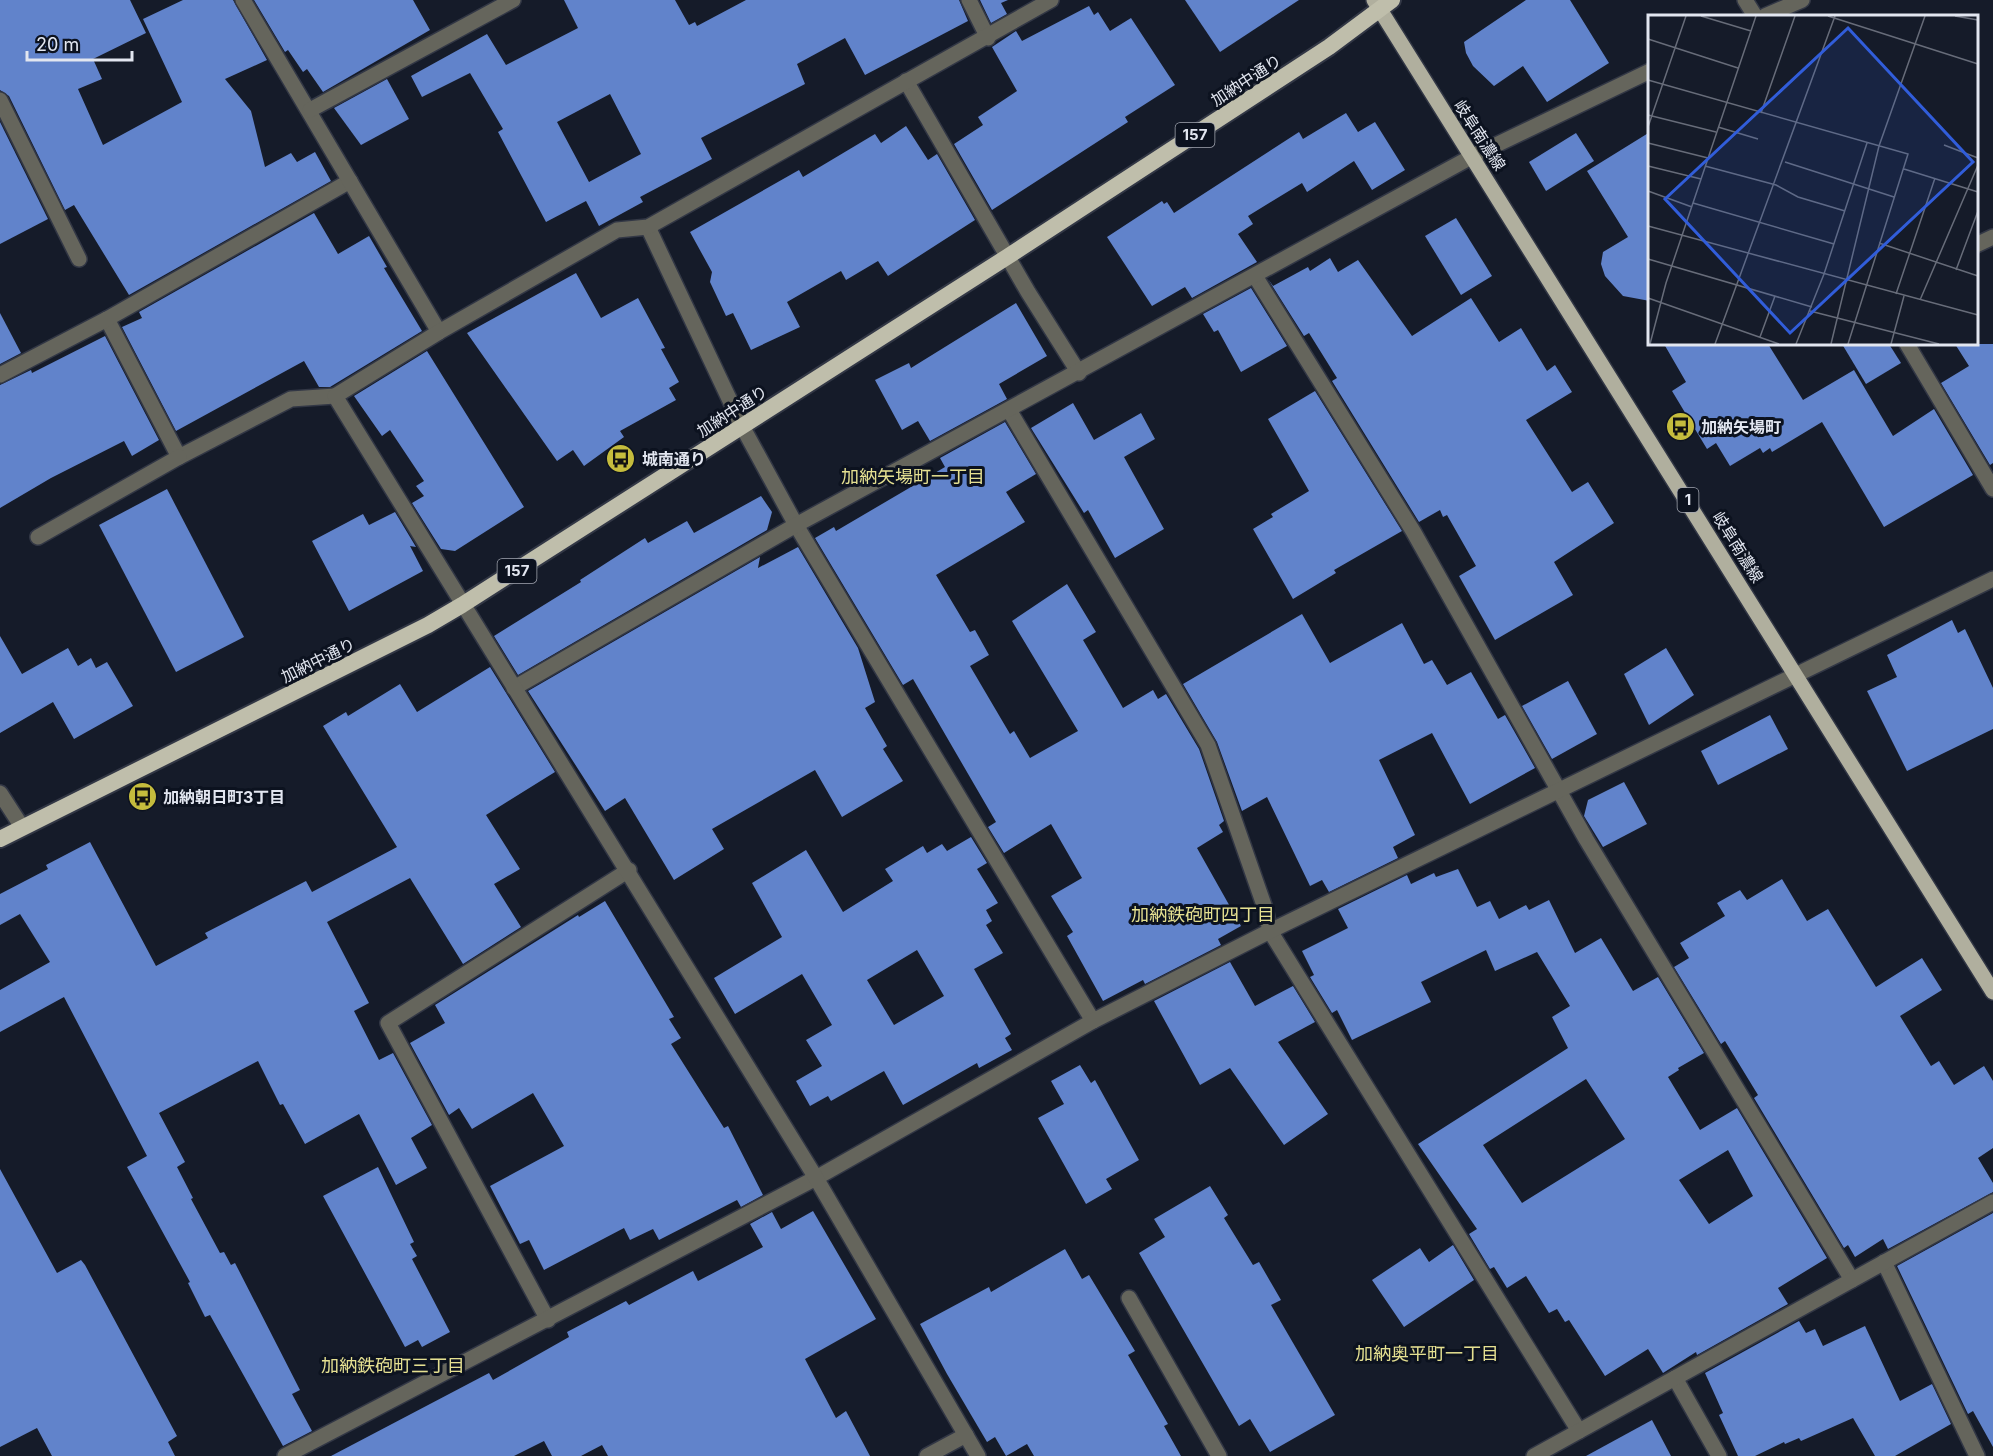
<svg xmlns="http://www.w3.org/2000/svg" width="1993" height="1456" viewBox="0 0 1993 1456" font-family="Inter,'Noto Sans JP',sans-serif">
	<rect width="100%" height="100%" fill="#151b29"/>
	<g fill="#6183cb" fill-rule="evenodd">
		<path d="M0,0H130L146,33L93,59L102,79L78,89L103,145L182,102L143,19L183,0H233L267,60L225,79L251,111L265,167L291,153L297,162L315,152L331,181L129,295L74,205L65,210L9,96L0,90Z"/>
		<path d="M254,0H413L430,30L323,92L307,69L303,72L288,50L285,52Z"/>
		<path d="M564,0H675L689,25L695,22L697,26L746,0H959L968,21L865,75L845,38L797,64L805,84L701,138L712,159L640,197L643,202L599,226L586,201L546,222L498,132L503,129L470,73L422,97L411,76L487,34L506,65L578,28ZM610,94L641,154L589,182L557,122Z"/>
		<path d="M980,0H1008L1001,3L1007,14L991,23Z"/>
		<path d="M1185,0H1299L1220,52Z"/>
		<path d="M1526,0H1570L1609,63L1547,102L1523,66L1494,86L1473,66L1466,53L1464,42Z"/>
		<path d="M1089,6L1094,15L1098,12L1110,31L1131,18L1175,85L1125,117L1128,122L992,210L954,144L983,125L978,117L1017,91L992,47L1016,31L1022,41Z"/>
		<path d="M387,79L409,119L361,145L334,108Z"/>
		<path d="M1346,113L1358,132L1375,122L1405,170L1372,190L1354,161L1307,192L1302,183L1248,216L1253,224L1238,234L1257,262L1192,298L1185,287L1152,306L1107,237L1162,201L1164,204L1167,202L1174,213L1299,132L1303,139Z"/>
		<path d="M0,122L48,219L0,244Z"/>
		<path d="M906,126L928,160L937,154L975,220L888,276L878,261L846,280L841,271L787,302L800,327L751,350L733,313L726,316L710,282L712,272L690,232L799,170L803,177L875,134L881,143Z"/>
		<path d="M1650,132V301L1623,296L1605,276L1601,264L1603,252L1628,237L1587,171Z"/>
		<path d="M1576,133L1594,161L1546,191L1529,162Z"/>
		<path d="M314,213L338,254L369,236L387,267L384,268L422,331L330,387H319L304,361L176,431L122,327L142,318L139,312Z"/>
		<path d="M1456,218L1492,276L1461,295L1425,236Z"/>
		<path d="M1330,258L1338,272L1358,260L1412,336L1471,298L1499,342L1521,328L1547,371L1555,365L1572,392L1526,420L1572,492L1588,482L1614,523L1554,562L1573,595L1495,640L1459,576L1476,566L1447,515L1443,517L1440,510L1419,522L1332,381L1337,378L1309,333L1304,336L1268,279L1273,286L1308,267L1310,271Z"/>
		<path d="M576,273L601,318L638,298L665,348L661,349L679,382L669,388L676,400L620,431L624,437L584,466L573,450L557,461L467,333Z"/>
		<path d="M1251,288L1287,346L1241,372L1218,330L1214,332L1203,314Z"/>
		<path d="M1016,303L1047,356L999,384L1007,399L930,441L918,421L902,430L875,380L909,363L911,368Z"/>
		<path d="M0,313L21,353L0,364Z"/>
		<path d="M105,336L159,440L132,456L124,441L51,478L0,508V385L31,370L32,373Z"/>
		<path d="M1664,344H1768L1803,400L1854,370L1893,436L1934,409L1973,475L1884,527L1822,422L1772,452L1770,448L1763,453L1760,448L1730,466L1716,443L1707,449L1672,391L1686,382Z"/>
		<path d="M1842,344H1889L1901,363L1866,384Z"/>
		<path d="M1955,344H1993V463L1990,465L1941,383L1969,366Z"/>
		<path d="M427,351L524,507L455,551L441,549L412,503L424,496L416,486L424,481L390,430L382,436L354,396Z"/>
		<path d="M1315,391L1402,531L1334,570L1336,573L1293,599L1253,529L1273,517L1271,514L1309,491L1268,419Z"/>
		<path d="M1073,403L1094,440L1141,413L1155,439L1124,457L1164,529L1115,558L1088,510L1084,513L1031,428Z"/>
		<path d="M1005,422L1036,474L1006,492L1025,522L936,575L970,632L975,630L989,655L970,666L1010,734L1014,731L1030,758L1078,731L1012,621L1067,584L1096,632L1083,640L1123,708L1153,690L1158,699L1166,694L1199,749L1224,821L1219,825L1223,832L1197,848L1241,926L1218,939L1221,945L1145,984L1143,980L1103,1001L1067,936L1073,932L1051,896L1082,878L1051,824L1004,853L988,827L996,822L913,679L903,685L815,538L834,527L836,531L945,467L940,458Z"/>
		<path d="M167,489L244,637L176,672L99,525Z"/>
		<path d="M761,496L772,512L767,530L518,675L494,636L581,582L580,580L645,538L648,543L687,521L694,533Z"/>
		<path d="M395,512L416,547L410,546L423,571L349,611L312,541L363,514L369,525Z"/>
		<path d="M798,547L858,648L875,702L865,708L887,746L883,749L903,781L842,817L815,770L712,829L724,849L674,880L625,798L605,811L528,691L760,557L758,568Z"/>
		<path d="M1302,614L1330,663L1402,623L1424,664L1432,660L1447,685L1471,672L1498,719L1505,715L1535,768L1470,804L1432,733L1379,760L1415,835L1393,847L1398,858L1329,892L1322,880L1310,886L1267,797L1242,811L1217,742L1183,684Z"/>
		<path d="M1952,620L1958,633L1965,629L1993,688V729L1907,771L1867,691L1897,677L1887,655Z"/>
		<path d="M0,636L22,674L68,648L78,666L91,658L96,668L107,662L133,706L74,739L53,702L0,733Z"/>
		<path d="M1666,648L1694,695L1649,725L1624,674Z"/>
		<path d="M490,667L555,772L486,815L520,869L494,884L521,927L463,964L410,878L327,922L369,1003L354,1011L379,1060L393,1053L432,1125L411,1138L427,1168L396,1185L359,1114L305,1144L283,1104L280,1105L258,1061L159,1113L185,1162L177,1167L193,1198L191,1199L220,1253L224,1252L231,1265L235,1263L300,1390L292,1394L312,1431L283,1446L210,1315L205,1317L188,1283L190,1282L127,1167L147,1156L64,997L0,1032V990L50,962L20,914L0,925V894L48,869L46,865L90,842L156,966L208,938L205,933L306,881L312,892L397,847L323,726L346,712L348,716L400,684L417,712Z"/>
		<path d="M1568,681L1597,734L1552,759L1522,706Z"/>
		<path d="M1770,715L1788,749L1718,785L1701,751Z"/>
		<path d="M1624,782L1647,824L1603,847L1584,816L1588,800Z"/>
		<path d="M971,837L987,863L977,869L998,903L986,910L992,921L986,925L1003,953L974,969L1011,1034L1005,1038L1012,1050L979,1068L977,1063L903,1105L884,1071L831,1101L828,1096L810,1106L796,1081L822,1066L806,1040L832,1025L802,974L735,1014L714,978L782,937L752,883L806,850L843,912L893,881L885,869L923,846L927,853L942,844L947,851ZM917,950L944,996L894,1025L867,980Z"/>
		<path d="M1458,869L1477,907L1490,901L1499,919L1526,905L1529,910L1549,900L1575,953L1601,938L1633,991L1658,977L1704,1053L1678,1068L1679,1070L1668,1077L1700,1130L1737,1108L1827,1258L1778,1288L1788,1304L1697,1355L1696,1352L1663,1373L1648,1349L1605,1376L1569,1320L1565,1322L1557,1309L1549,1313L1526,1276L1507,1288L1494,1267L1490,1269L1469,1234L1477,1229L1418,1144L1568,1048L1552,1017L1570,1006L1537,952L1495,971L1486,950L1421,982L1431,1002L1352,1040L1337,1010L1332,1013L1310,977L1314,975L1302,951L1348,928L1338,909L1407,875L1411,884L1434,873L1436,877ZM1586,1079L1625,1139L1522,1203L1483,1145ZM1728,1150L1753,1196L1709,1224L1679,1180Z"/>
		<path d="M1782,879L1807,921L1828,909L1876,987L1922,958L1942,990L1900,1016L1931,1066L1939,1061L1954,1085L1984,1066L1993,1081V1148L1978,1158L1993,1183V1192L1888,1249L1883,1239L1855,1257L1848,1245L1844,1248L1754,1098L1758,1095L1725,1041L1721,1044L1674,967L1689,958L1680,943L1725,916L1717,903L1740,890L1747,900Z"/>
		<path d="M605,901L674,1017L669,1019L681,1038L671,1044L724,1128L728,1126L763,1195L741,1207L737,1200L659,1240L653,1229L630,1240L624,1228L544,1270L529,1240L520,1244L490,1186L564,1146L533,1093L472,1129L459,1108L449,1115L410,1043L445,1023L435,1005L578,915L579,917Z"/>
		<path d="M1230,962L1255,1006L1293,986L1315,1022L1278,1042L1328,1114L1284,1145L1230,1068L1200,1085L1154,1001Z"/>
		<path d="M1080,1065L1091,1083L1095,1080L1139,1160L1106,1179L1112,1189L1086,1204L1038,1118L1064,1104L1051,1081Z"/>
		<path d="M378,1167L414,1242L410,1244L417,1256L412,1259L450,1332L422,1347L418,1340L405,1347L323,1196Z"/>
		<path d="M0,1169L57,1273L81,1260L85,1265L177,1436L168,1442L175,1456H52L37,1428L0,1447Z"/>
		<path d="M1210,1186L1228,1215L1224,1218L1253,1265L1259,1262L1281,1300L1271,1305L1335,1415L1270,1452L1250,1419L1239,1426L1139,1253L1165,1237L1154,1219Z"/>
		<path d="M813,1211L876,1319L805,1359L836,1418L846,1411L870,1456H608L602,1445L581,1456H552L544,1441L514,1456H331L489,1373L493,1380L569,1337L567,1332L626,1301L629,1305L693,1271L698,1281L763,1247L750,1224L772,1212L781,1229Z"/>
		<path d="M1993,1213V1447L1973,1411L1968,1414L1897,1266Z"/>
		<path d="M1453,1245L1474,1280L1404,1327L1372,1280L1420,1248L1429,1262Z"/>
		<path d="M1065,1249L1082,1279L1089,1275L1135,1351L1128,1355L1168,1424L1164,1426L1181,1456H1034L1027,1444L1006,1456L995,1437L987,1442L947,1374L920,1324L989,1287L991,1292Z"/>
		<path d="M1799,1321L1806,1333L1815,1329L1823,1346L1865,1326L1900,1401L1932,1384L1951,1424L1895,1456H1875L1853,1418L1801,1441L1799,1438L1785,1444L1784,1442L1755,1456H1738L1719,1415L1723,1413L1705,1373Z"/>
		<path d="M1652,1420L1671,1456H1586Z"/>
	</g>
	<g fill="none" stroke-linecap="round" stroke-linejoin="round">
		<defs>
			<g id="service">
				<path d="M906,81L1028,292L1079,373"/>
				<path d="M107,319L179,457L291,399L335,396"/>
				<path d="M0,375L107,319L350,181"/>
				<path d="M38,537L179,457"/>
				<path d="M0,793L22,827"/>
				<path d="M548,1320L388,1023L629,870"/>
			</g>
			<g id="minor">
				<path d="M243,0L439,332"/>
				<path d="M969,0L988,38"/>
				<path d="M1745,0L1755,16"/>
				<path d="M1765,16L1802,0"/>
				<path d="M0,100L79,259"/>
				<path d="M310,110L513,0"/>
				<path d="M648,227L742,426L796,525L1093,1021"/>
				<path d="M1976,245L1993,237"/>
				<path d="M1255,276L1413,531L1586,839L1852,1280"/>
				<path d="M1907,344L1993,489"/>
				<path d="M1009,410L1208,745L1265,908L1270,931L1579,1431"/>
				<path d="M514,688L796,525L1473,156L1650,71"/>
				<path d="M1884,1262L1977,1456"/>
				<path d="M1129,1298L1219,1456"/>
				<path d="M1675,1378L1719,1456"/>
				<path d="M285,1456L816,1178L1093,1021L1270,931L1993,579"/>
				<path d="M927,1456L966,1435"/>
				<path d="M978,1456L816,1178L335,396L439,332L617,230L648,227L1051,0"/>
				<path d="M1534,1456L1993,1202"/>
			</g>
			<path id="primary" d="M1374,0L1993,992"/>
			<path id="trunk" d="M0,839L428,625L462,605L1007,257L1329,47L1392,0"/>
		</defs>
		<use href="#service" stroke="#323745" stroke-width="18"/>
		<use href="#minor" stroke="#323745" stroke-width="18"/>
		<use href="#primary" stroke="#323745" stroke-width="18"/>
		<use href="#trunk" stroke="#323745" stroke-width="20"/>
		<use href="#service" stroke="#65655c" stroke-width="15"/>
		<use href="#minor" stroke="#65655c" stroke-width="15"/>
		<use href="#primary" stroke="#b0af9e" stroke-width="15"/>
		<use href="#trunk" stroke="#bfbeab" stroke-width="16"/>
	</g>
	<defs>
		<symbol id="bus-disc" viewBox="-11 -11 22 22"><circle r="9.5" fill="#c5bc3d" stroke="#0c121f"/><path d="M-5-6H5V4H4V6H2V4H-2V6H-4V4H-5ZM-3.5-4V0h7V-4ZM-3.5 1.2v1.5H-2V1.2ZM2 1.2v1.5H3.5V1.2Z" fill="#111"/></symbol>
	</defs>
	<g fill-rule="evenodd">
		<use href="#bus-disc" x="1664" y="410" width="33" height="33"/>
		<use href="#bus-disc" x="604" y="442" width="33" height="33"/>
		<use href="#bus-disc" x="126" y="780" width="33" height="33"/>
	</g>
	<g text-anchor="middle" stroke-width="6" stroke-linejoin="round" paint-order="stroke">
		<g fill="#0c121f" stroke="#a2a6b1" stroke-width="1.5">
			<rect x="1175.5" y="123" width="39" height="24" rx="4.5"/>
			<rect x="1677.5" y="488" width="21" height="24" rx="4.5"/>
			<rect x="497.5" y="559" width="39" height="24" rx="4.5"/>
		</g>
		<g font-size="15" font-weight="bold" fill="#e2e6f0">
			<text x="1195" y="140">157</text>
			<text x="1688" y="505">1</text>
			<text x="517" y="576">157</text>
		</g>
		<g font-size="16" fill="#e2e6f0" stroke="#0c121f">
			<text transform="translate(1246 80) rotate(-33)" y="6">加納中通り</text>
			<text transform="translate(1480 135) rotate(57)" y="6">岐阜南濃線</text>
			<text transform="translate(732 411) rotate(-33)" y="6">加納中通り</text>
			<text transform="translate(1738 547) rotate(58)" y="6">岐阜南濃線</text>
			<text transform="translate(318 660) rotate(-26)" y="6">加納中通り</text>
		</g>
		<g font-size="16" font-weight="bold" fill="#e2e6f0" stroke="#0c121f" text-anchor="start">
			<text x="1701" y="433">加納矢場町</text>
			<text x="642" y="465">城南通り</text>
			<text x="163" y="803">加納朝日町3丁目</text>
		</g>
		<g font-size="18" fill="#e5e091" stroke="#0c121f">
			<text x="913" y="483">加納矢場町一丁目</text>
			<text x="1203" y="921">加納鉄砲町四丁目</text>
			<text x="1427" y="1360">加納奥平町一丁目</text>
			<text x="393" y="1372">加納鉄砲町三丁目</text>
		</g>
	</g>
	<g transform="translate(1648 15)">
		<rect width="330" height="330" fill="#151b29"/>
		<path fill="none" stroke="#676c79" stroke-width="1.5" d="M53,1L103,16M180,1L330,49M307,1L330,5M0,24L90,53M0,65L260,139L200,329M113,98L147,1M0,100L68,117M0,112L38,1M70,112L110,124M0,128L60,143M296,130L330,143M137,147L246,182M0,151L53,164M57,151L128,170L150,182L197,196M256,154L330,177M0,176L44,192M45,188L186,229M0,211L330,300M231,228L330,261M0,244L164,292M308,255L330,196M248,279L287,163M0,283L131,329M272,285L330,150M162,296L291,329M112,322L127,281M2,329L18,268L108,1M67,329L187,1M148,329L176,259L219,128M183,329L231,131L277,1M243,329L256,281"/>
		<path fill="#315dda" fill-opacity="0.15" stroke="#315dda" stroke-width="3" d="M200,13L325,147L142,318L17,184Z"/>
		<rect width="330" height="330" fill="none" stroke="#e2e6f0" stroke-width="3"/>
	</g>
	<path d="M27 51v9h105v-9" fill="none" stroke="#e2e6f0" stroke-width="3"/>
	<text x="36" y="51" font-size="18" fill="#e2e6f0" stroke="#0c121f" stroke-width="4.5" paint-order="stroke">20 m</text>
</svg>
